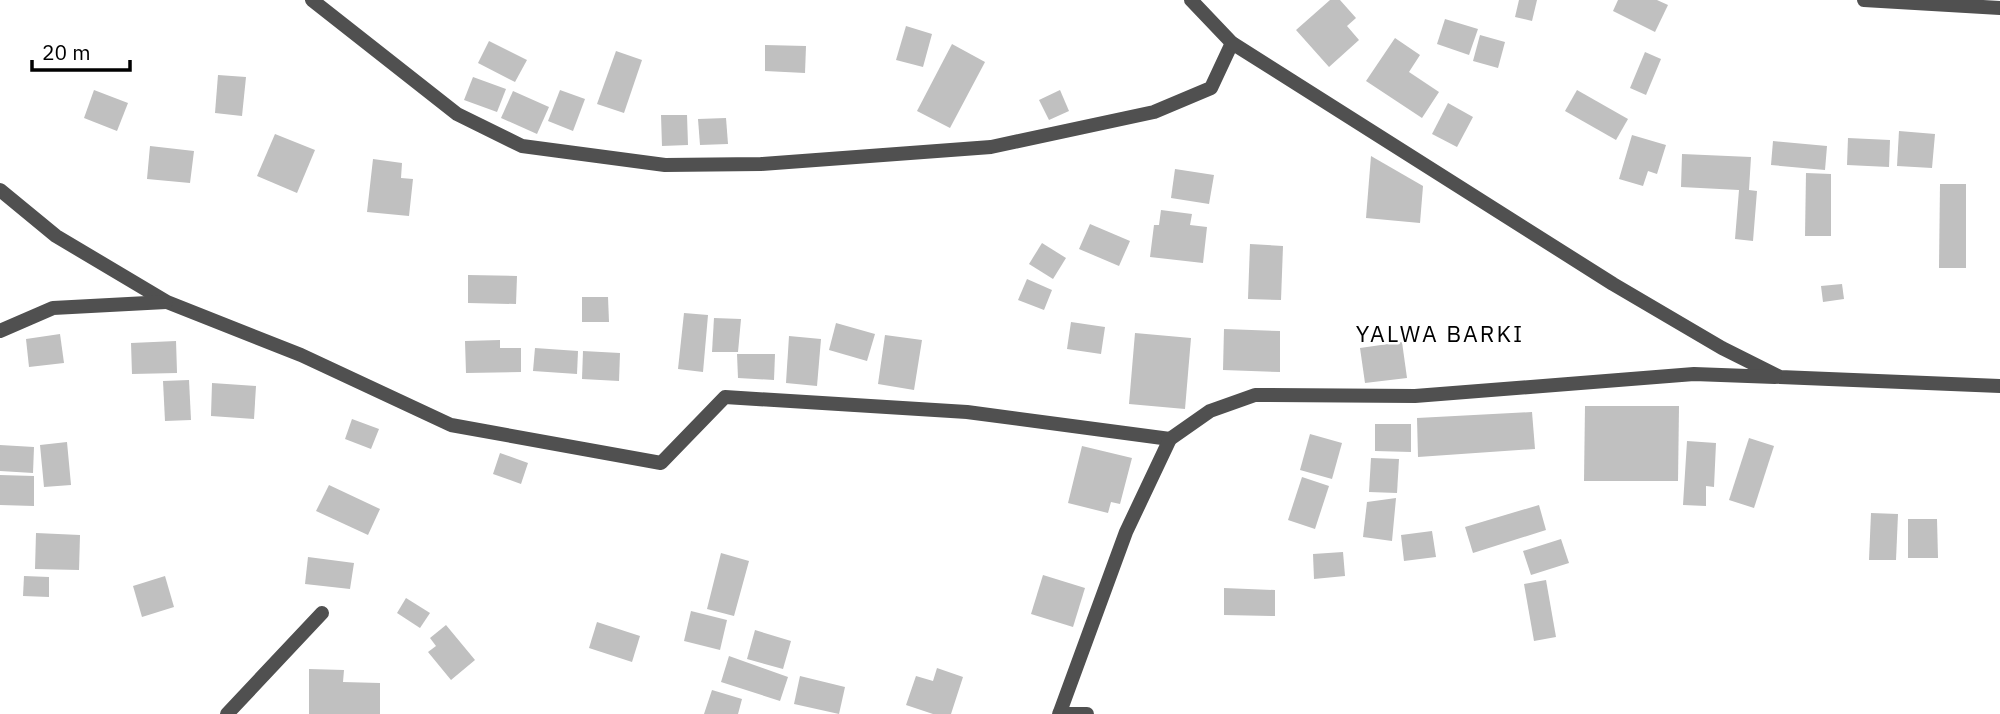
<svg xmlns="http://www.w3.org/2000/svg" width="2000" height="714" viewBox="0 0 2000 714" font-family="'IBM Plex Sans',sans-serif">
	<rect width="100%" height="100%" fill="#fff"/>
	<g fill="#c0c0c0">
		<path d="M1330,0H1340L1356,18L1347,26L1359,40L1329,67L1296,30Z"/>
		<path d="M1519,0H1537L1532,21L1515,17Z"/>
		<path d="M1618,0H1657L1668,5L1655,32L1613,11Z"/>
		<path d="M1445,19L1478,29L1469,55L1437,44Z"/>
		<path d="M906,26L932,34L923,67L896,60Z"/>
		<path d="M1480,35L1505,42L1498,68L1473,61Z"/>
		<path d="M1395,38L1420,55L1409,72L1439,92L1422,118L1366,81Z"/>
		<path d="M489,41L527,60L515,82L478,63Z"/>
		<path d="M952,44L985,62L950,128L917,111Z"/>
		<path d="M765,45L806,46L805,73L765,71Z"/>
		<path d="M616,51L642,60L624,113L597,104Z"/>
		<path d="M1645,52L1661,59L1646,95L1630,88Z"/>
		<path d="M218,75L246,77L242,116L215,113Z"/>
		<path d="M473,77L506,89L497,112L464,100Z"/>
		<path d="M94,90L128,103L117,131L84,118Z"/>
		<path d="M560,90L585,99L573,131L548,121Z"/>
		<path d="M1060,90L1069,111L1049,120L1039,100Z"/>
		<path d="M1577,90L1628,119L1616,140L1565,111Z"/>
		<path d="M513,91L549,107L537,134L501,118Z"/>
		<path d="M1448,103L1473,117L1457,147L1432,134Z"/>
		<path d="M661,115H687L688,145L662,146Z"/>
		<path d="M726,118L728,144L700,145L698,119Z"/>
		<path d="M1899,131L1935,134L1932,168L1897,166Z"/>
		<path d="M275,134L315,150L297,193L257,176Z"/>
		<path d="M1632,135L1666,145L1657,174L1648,171L1643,186L1619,179Z"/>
		<path d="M1848,138L1890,140L1889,167L1847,165Z"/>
		<path d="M1773,141L1827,146L1825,170L1771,165Z"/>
		<path d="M150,146L194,151L190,183L147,179Z"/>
		<path d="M1682,154L1751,157L1749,190L1757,191L1753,241L1735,239L1739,190L1681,187Z"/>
		<path d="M1371,156L1423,186L1420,223L1366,218Z"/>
		<path d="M373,159L402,163L401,178L413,179L409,216L367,212Z"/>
		<path d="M1175,169L1214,175L1209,204L1171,198Z"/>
		<path d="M1806,173L1831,174V236H1805Z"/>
		<path d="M1940,184H1966V268H1939Z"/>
		<path d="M1161,210L1192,214L1190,225L1207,227L1203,263L1150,257L1154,225H1159Z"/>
		<path d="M1090,224L1130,241L1119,266L1079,249Z"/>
		<path d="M1042,243L1066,258L1053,279L1029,264Z"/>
		<path d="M1250,244L1283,246L1281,300L1248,299Z"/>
		<path d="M468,275L517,276L516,304L468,303Z"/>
		<path d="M1027,279L1052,290L1044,310L1018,300Z"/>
		<path d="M1842,284L1844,299L1823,302L1821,286Z"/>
		<path d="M582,297H608L609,322H582Z"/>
		<path d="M684,313L708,315L703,372L678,369Z"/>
		<path d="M714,318L741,319L738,352H712Z"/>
		<path d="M1071,322L1105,327L1101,354L1067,349Z"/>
		<path d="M836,323L875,334L867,361L829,350Z"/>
		<path d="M1224,329L1280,331V372L1223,370Z"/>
		<path d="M1135,333L1191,338L1185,409L1129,404Z"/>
		<path d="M60,334L64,363L29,367L26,339Z"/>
		<path d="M885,335L922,340L914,390L878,384Z"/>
		<path d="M789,336L821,339L817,386L786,383Z"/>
		<path d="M500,340V348H521V372L466,373L465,341Z"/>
		<path d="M176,341L177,373L132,374L131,343Z"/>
		<path d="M1402,342L1407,378L1365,383L1360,348Z"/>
		<path d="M535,348L578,351L577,374L533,371Z"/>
		<path d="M583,351L620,353L619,381L582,379Z"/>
		<path d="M737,354H775L774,380L738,378Z"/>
		<path d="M189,380L191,420L165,421L163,381Z"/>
		<path d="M212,383L256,386L254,419L211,416Z"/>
		<path d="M1585,406H1679L1678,481H1584Z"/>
		<path d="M1532,412L1535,449L1418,457L1417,418Z"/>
		<path d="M352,419L379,429L371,449L345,439Z"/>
		<path d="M1375,424H1411V452L1375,451Z"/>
		<path d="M1310,434L1342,443L1332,479L1300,470Z"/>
		<path d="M1749,438L1774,446L1754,508L1729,500Z"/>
		<path d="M1687,441L1716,443L1714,487L1706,486V506L1683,505Z"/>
		<path d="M67,442L71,485L44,487L40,445Z"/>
		<path d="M0,445L34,447L33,473L0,471Z"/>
		<path d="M1082,446L1132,458L1120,504L1111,502L1108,513L1068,503Z"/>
		<path d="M500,453L528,463L521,484L493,474Z"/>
		<path d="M1371,458L1399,459L1397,493L1369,492Z"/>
		<path d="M0,475L34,476V506L0,505Z"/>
		<path d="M1302,477L1329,486L1315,529L1288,520Z"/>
		<path d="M329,485L380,509L368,535L316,511Z"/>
		<path d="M1396,498L1392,541L1363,537L1367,502Z"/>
		<path d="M1539,505L1546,530L1473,553L1465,527Z"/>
		<path d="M1871,513L1898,514L1896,560H1869Z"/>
		<path d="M1908,519H1937L1938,558H1908Z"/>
		<path d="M1432,531L1436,557L1404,561L1401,535Z"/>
		<path d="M36,533L80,535L79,570L35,569Z"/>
		<path d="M1561,539L1569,563L1531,575L1523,551Z"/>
		<path d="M1343,552L1345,576L1314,579L1313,554Z"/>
		<path d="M721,553L749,561L734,616L707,609Z"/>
		<path d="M308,557L354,563L350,589L305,584Z"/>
		<path d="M1043,575L1085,588L1073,627L1031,614Z"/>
		<path d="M24,576L49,577V597L23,596Z"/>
		<path d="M165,576L174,607L142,617L133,586Z"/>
		<path d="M1546,580L1556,637L1534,641L1524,584Z"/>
		<path d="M1224,588L1275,590V616L1224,615Z"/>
		<path d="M406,598L430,613L420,628L397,613Z"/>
		<path d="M691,611L727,620L720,650L684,641Z"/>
		<path d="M597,622L640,636L632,662L589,648Z"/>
		<path d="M446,625L475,660L451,680L428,652L436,646L430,638Z"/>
		<path d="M755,630L791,641L783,669L747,659Z"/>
		<path d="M729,656L788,677L780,701L721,682Z"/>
		<path d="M937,668L963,677L951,714H933L906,705L916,676L933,681Z"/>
		<path d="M309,669L344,670L343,682L380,683V714H309Z"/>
		<path d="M800,676L845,687L839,714L794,704Z"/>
		<path d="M712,690L742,699L738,714H704Z"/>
	</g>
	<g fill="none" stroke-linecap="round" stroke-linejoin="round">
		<g stroke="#505050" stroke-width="14">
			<path d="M312,0L457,114L522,146L665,165L761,164L991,147L1154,112L1211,88L1232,43"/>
			<path d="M1191,0L1232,43L1613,284L1722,348L1780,377L2000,386"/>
			<path d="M1864,0L2000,8"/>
			<path d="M0,190L56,236L167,302L301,355L451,425L661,463L725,397L967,412L1170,439"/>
			<path d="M0,331L53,308L166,302"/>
			<path d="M1060,712L1126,532L1170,439L1210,411L1255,395L1415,396L1694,374L1775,377"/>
			<path d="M227,714L322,613"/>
			<path d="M1059,714H1087"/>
		</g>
	</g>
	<g text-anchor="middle" stroke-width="5" stroke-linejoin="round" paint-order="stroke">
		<g font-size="23" letter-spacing="2" fill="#000" stroke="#fff">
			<text x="1440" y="342">YALWA BARKI</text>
		</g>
	</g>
	<path d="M32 60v10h98v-10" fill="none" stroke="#000000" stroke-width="3.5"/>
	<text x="42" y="60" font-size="21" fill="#000000" stroke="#ffffff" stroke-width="5" paint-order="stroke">20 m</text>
</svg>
